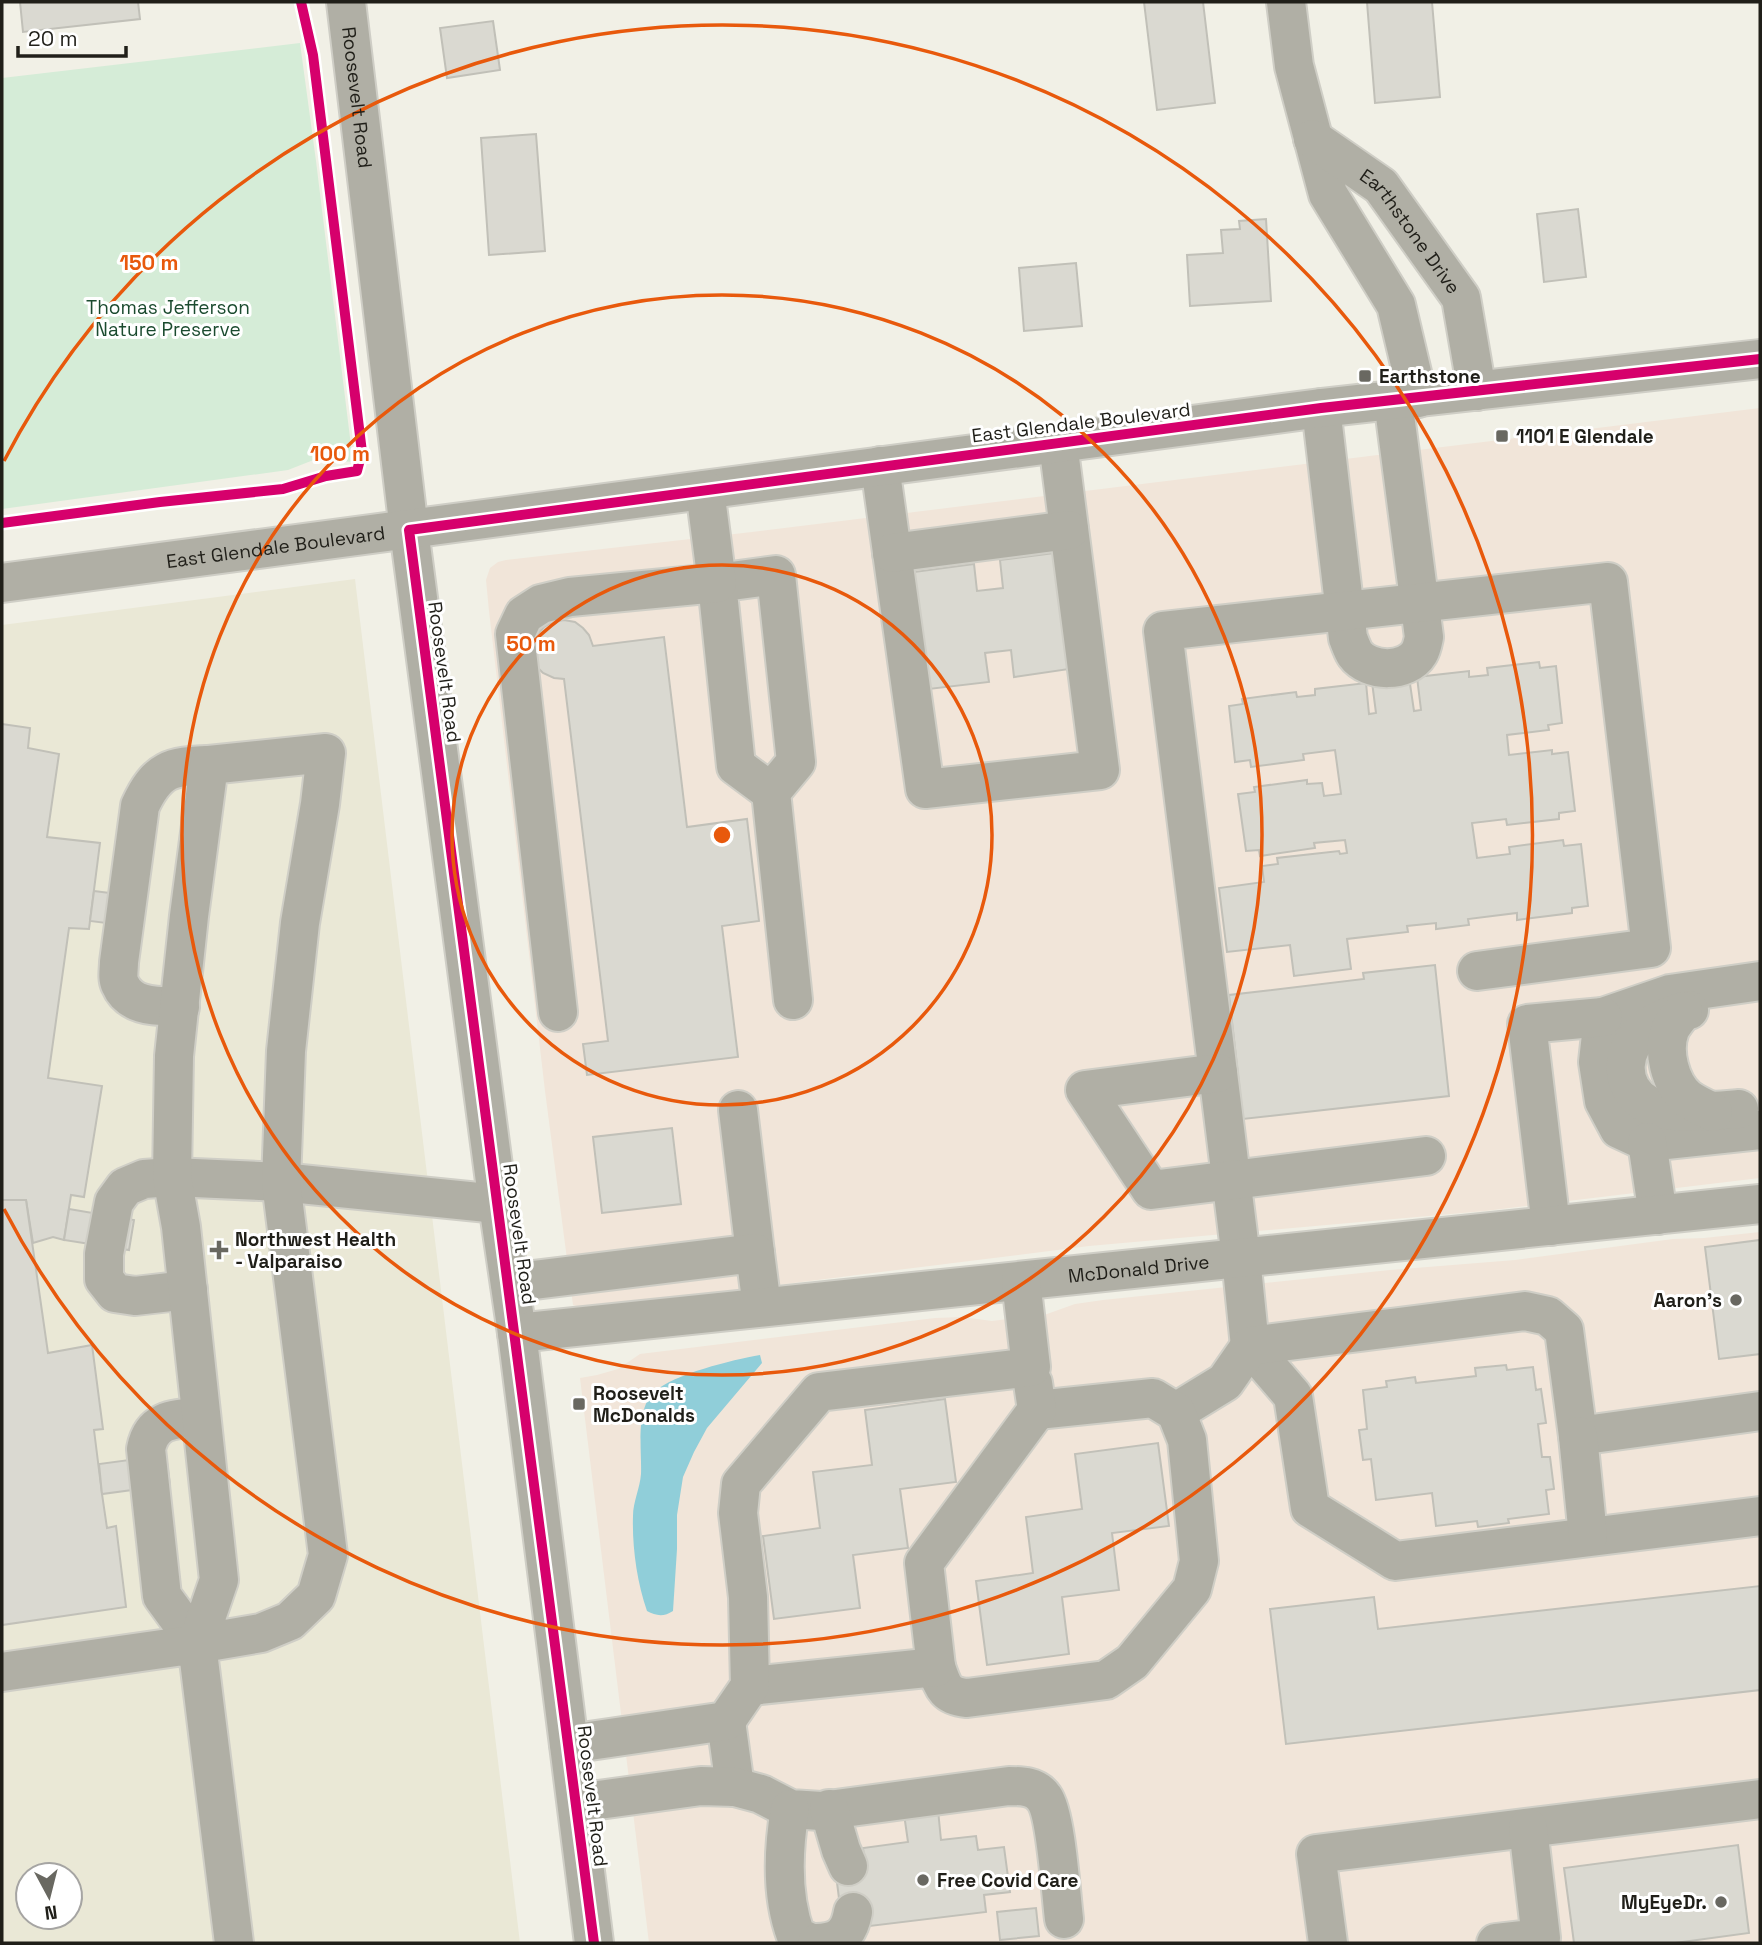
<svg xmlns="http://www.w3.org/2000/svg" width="1762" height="1945" viewBox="0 0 1762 1945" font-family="'Space Grotesk',sans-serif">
	<rect width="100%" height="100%" fill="#f1f0e6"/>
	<g fill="#f1e5d9">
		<path d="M1760,408V1178L1485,1211L1089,1246L609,1306L583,1308L573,1305L545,1091L489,611L486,580L490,568L498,562L506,560L752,532Z"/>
		<path d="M1760,1232V1943H649L580,1378L597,1375L618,1369L640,1354L935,1318L962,1317L992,1321L1047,1314L1075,1304L1103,1300L1390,1270L1515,1260L1673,1239L1704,1238Z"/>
	</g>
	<path fill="#eae8d6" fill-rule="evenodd" d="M355,579L520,1943H2V625ZM28,1875H70V1917H28Z"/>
	<path fill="#d5ecd7" d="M300,43L316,161L353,462L316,459L288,470L2,509V78Z"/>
	<path fill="#90ced9" d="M760,1355L762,1363L707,1428L694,1452L683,1477L677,1515V1549L673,1611C664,1617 656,1616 647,1611C637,1582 632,1547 633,1516C633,1502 640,1488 641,1474C642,1450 635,1410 654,1392C674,1374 732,1360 760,1355Z"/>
	<g fill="#dad9d1" stroke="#c1c0b8" stroke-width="2">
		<path d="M20,2H138L140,19L23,32Z"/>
		<path d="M1144,2H1203L1215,103L1157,110Z"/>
		<path d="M1367,2H1432L1440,97L1375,103Z"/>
		<path d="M493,21L500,70L447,78L440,28Z"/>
		<path d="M536,134L545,251L489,255L481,138Z"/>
		<path d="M1578,209L1586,277L1544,282L1537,214Z"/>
		<path d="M1266,219L1271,301L1190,306L1187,255L1223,253L1221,230L1240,229L1239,221Z"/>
		<path d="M1076,263L1082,326L1024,331L1019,268Z"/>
		<path d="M1062,552L1076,668L1014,677L1011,650L985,653L989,682L929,689L914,572L974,564L977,591L1003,588L1000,560Z"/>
		<path d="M564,620L575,622L583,628L589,635L593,646L664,637L687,827L747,819L759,921L722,926L738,1057L587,1075L583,1044L608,1041L564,679L554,678L543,673L535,665L533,645L536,635L544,627L552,622Z"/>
		<path d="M1539,662L1540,668L1556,666L1562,723L1548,725L1549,730L1507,735L1509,755L1552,750V754L1568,752L1575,811L1559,813V819L1507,825L1506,819L1472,823L1477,858L1510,854L1509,847L1563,840L1564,846L1581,844L1588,906L1572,908V913L1517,920V913L1468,919L1469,925L1436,929V923L1407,926L1408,932L1347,939L1351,969L1294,976L1290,945L1227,952L1219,888L1264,882L1262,866L1278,864L1277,858L1339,851L1340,854L1347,853L1345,840L1314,843L1315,848L1260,856L1259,850L1246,851L1238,794L1255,792L1254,787L1307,780V784L1322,783L1324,796L1341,794L1335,750L1303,754L1304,760L1251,767L1250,760L1235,762L1229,706L1243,704L1242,699L1296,692L1297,697L1315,695V689L1366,683L1369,714L1376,713L1372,682L1409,677L1414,711L1421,710L1417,677L1469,671V677L1488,675L1487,668Z"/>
		<path d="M2,724L30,728L28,748L59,754L47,837L100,843L89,929L69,928L48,1078L102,1086L84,1197L71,1195L64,1240L53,1237L33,1243L26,1200H2Z"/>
		<path d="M94,891L142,897L138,927L90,921Z"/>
		<path d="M1435,965L1449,1096L1243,1119L1229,995L1364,979L1363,973Z"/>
		<path d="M672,1128L681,1204L602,1213L593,1137Z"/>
		<path d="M2,1200H26L48,1353L92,1345L103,1429L94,1430L102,1494L107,1528L116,1526L126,1607L2,1625Z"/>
		<path d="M69,1209L134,1220L129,1250L64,1240Z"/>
		<path d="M1760,1240V1354L1719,1359L1705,1247Z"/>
		<path d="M1506,1365L1507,1370L1533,1367L1536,1390L1541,1389L1546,1423L1538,1424L1542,1457H1550L1554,1489L1546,1490L1549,1514L1508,1519L1509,1523L1478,1527L1477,1521L1436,1526L1432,1493L1376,1500L1371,1459L1363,1460L1359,1430L1367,1429L1363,1390L1387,1387L1386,1381L1415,1377L1416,1383L1476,1376L1475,1368Z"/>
		<path d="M945,1399L956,1482L900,1489L908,1548L853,1555L860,1608L774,1619L763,1536L820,1528L813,1472L872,1465L865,1410Z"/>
		<path d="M1158,1443L1169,1526L1112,1533L1119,1590L1062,1597L1069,1654L987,1665L976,1581L1033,1573L1026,1517L1082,1509L1075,1454Z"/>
		<path d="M166,1455L170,1485L102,1494L99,1464Z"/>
		<path d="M1760,1586V1690L1286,1744L1270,1609L1374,1597L1378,1629Z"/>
		<path d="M938,1810L941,1840L976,1836L978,1850L1004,1847L1010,1892L984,1895L986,1912L870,1926L868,1910L841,1914L835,1867L865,1864L863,1848L908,1842L904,1814Z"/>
		<path d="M1738,1845L1749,1933L1675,1943H1574L1564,1868Z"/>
		<path d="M1036,1908L1039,1936L1000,1940L997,1912Z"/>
	</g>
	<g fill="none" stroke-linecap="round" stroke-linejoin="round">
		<defs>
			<g id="minor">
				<path id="s1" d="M346,2L409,530L498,1204L517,1333L594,1943"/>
				<path d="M1286,2L1294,66L1328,194L1396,305L1418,398"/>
				<path id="s2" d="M1313,139L1381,186L1461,298L1477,391"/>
				<path d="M1321,408L1348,638C1350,643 1352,649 1355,654C1369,673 1407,673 1419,653C1422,648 1423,642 1424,637L1393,400"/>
				<path d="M880,466L925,789L1100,770L1058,443"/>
				<path d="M892,553L1069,530"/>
				<path id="s3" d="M2,583L1321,408L1760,359"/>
				<path d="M771,792L736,766L717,583L776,575L796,762L771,792L793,1000"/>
				<path d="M1477,971L1651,948L1608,582L1163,631L1241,1258L1250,1346L1293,1396L1310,1508L1395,1561L1760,1516"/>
				<path d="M1760,981L1670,994L1603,1017L1598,1062L1604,1101L1619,1129L1647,1142L1760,1130"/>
				<path d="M180,1007C158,1006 130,1008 120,984C117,978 119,969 119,962L140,806C157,769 171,766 209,765"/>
				<path d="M1689,1010C1675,1013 1660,1019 1648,1027C1621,1045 1616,1086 1647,1104C1667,1116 1715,1111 1739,1109"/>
				<path d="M1683,1011C1679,1017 1673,1023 1670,1030C1662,1051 1670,1083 1687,1098C1695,1104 1704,1108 1713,1112"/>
				<path d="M558,1012L515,634L524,615L541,604L570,597L717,583L705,490"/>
				<path d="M1218,1073L1085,1090L1151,1190L1426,1156"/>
				<path d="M738,1110L755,1253"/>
				<path d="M1647,1142L1658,1215"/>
				<path d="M1551,1226L1527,1024L1603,1017"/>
				<path d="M510,1283L755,1253L762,1307"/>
				<path d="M188,1290L135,1296L115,1293L104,1279V1254L114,1202L125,1187L144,1179L172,1177L281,1182L498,1204"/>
				<path id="s4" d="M517,1333L1760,1204"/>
				<path d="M1176,1412L1225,1382L1250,1346L1525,1311L1548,1316L1564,1330L1578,1436L1760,1411"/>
				<path d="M1578,1436L1588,1536"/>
				<path d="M197,1644L162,1596L146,1449C152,1418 175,1419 201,1417"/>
				<path d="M936,1667C943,1687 945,1696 967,1698L1106,1680L1132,1662L1192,1589L1199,1561L1187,1440L1176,1412L1153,1398L1037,1410"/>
				<path d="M2,1672L197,1644L261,1633L290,1621L316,1596L328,1555L281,1182L286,1051L300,923L320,804L326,753L209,765L189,916L174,1056L172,1177L181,1227L219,1580L197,1644L234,1943"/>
				<path d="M750,1686L936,1667L924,1563L1037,1410L1033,1383"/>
				<path d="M726,1721L735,1787"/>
				<path d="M569,1744L726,1721L750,1686L748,1597L738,1513L741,1484L819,1392L1031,1367L1021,1281"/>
				<path d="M577,1803L701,1786L735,1787L761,1794L790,1809L821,1811L1009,1786C1022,1786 1036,1786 1044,1798C1056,1814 1061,1895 1064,1919"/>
				<path d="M790,1809C783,1850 781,1896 796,1936L811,1943"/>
				<path d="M829,1809L841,1850L848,1866"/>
				<path d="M817,1943C840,1942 849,1934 853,1912"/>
				<path d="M1328,1943L1316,1854L1760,1799"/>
				<path d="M1496,1943L1541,1938L1528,1828"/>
			</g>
		</defs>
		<use href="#minor" stroke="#cfcec6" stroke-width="42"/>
		<use href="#minor" stroke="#b0afa5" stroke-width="38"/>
		<defs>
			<g id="cycleway">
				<path d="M2,523L160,502L283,489L326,476L357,471L362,452L313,55L301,2"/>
				<path d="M594,1943C535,1472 472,1001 409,530L1321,408L1760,359"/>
			</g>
		</defs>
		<use href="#cycleway" stroke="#fff" stroke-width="15"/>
		<use href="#cycleway" stroke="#d6006c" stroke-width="10"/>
	</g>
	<g fill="none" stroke="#e8590c" stroke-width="3.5">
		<circle cx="722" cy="835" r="270"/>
		<circle cx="722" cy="835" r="540"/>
		<path d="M4 461A810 810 0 1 1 4 1209"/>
	</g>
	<g fill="#696861" stroke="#fff" stroke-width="2.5">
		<rect x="1358" y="369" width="14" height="14" rx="3.5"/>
		<rect x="1495" y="429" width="14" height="14" rx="3.5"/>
		<path d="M215.5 1239.5h7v7h7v7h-7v7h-7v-7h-7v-7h7z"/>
		<circle cx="1736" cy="1300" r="7"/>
		<rect x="572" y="1397" width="14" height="14" rx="3.5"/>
		<circle cx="923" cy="1880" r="7"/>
		<circle cx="1721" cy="1902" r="7"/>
	</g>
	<g text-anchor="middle" stroke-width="6" stroke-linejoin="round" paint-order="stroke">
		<g font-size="19" fill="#201f19" stroke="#fff">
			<text dy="7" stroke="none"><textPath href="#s1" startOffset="96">Roosevelt Road</textPath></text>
			<text dy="7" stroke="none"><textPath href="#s2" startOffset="136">Earthstone Drive</textPath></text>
			<text transform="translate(1081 422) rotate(-7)" y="7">East Glendale Boulevard</text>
			<text dy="7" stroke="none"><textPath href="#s3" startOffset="276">East Glendale Boulevard</textPath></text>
			<text transform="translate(445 672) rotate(82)" y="7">Roosevelt Road</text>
			<text transform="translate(520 1234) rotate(82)" y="7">Roosevelt Road</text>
			<text dy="7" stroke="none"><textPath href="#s4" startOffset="625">McDonald Drive</textPath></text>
			<text transform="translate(593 1796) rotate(83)" y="7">Roosevelt Road</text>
		</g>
		<g font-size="19" fill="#1b4b2f" stroke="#fff">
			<text x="168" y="314">Thomas Jefferson<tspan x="168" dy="22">Nature Preserve</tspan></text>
		</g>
		<g font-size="19" font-weight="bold" fill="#201f19" stroke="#fff" text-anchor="start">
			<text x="1379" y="383">Earthstone</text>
			<text x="1516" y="443">1101 E Glendale</text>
			<text x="235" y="1246">Northwest Health<tspan x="235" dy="22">- Valparaiso</tspan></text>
			<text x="1722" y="1307" text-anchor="end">Aaron's</text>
			<text x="593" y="1400">Roosevelt<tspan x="593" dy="22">McDonalds</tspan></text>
			<text x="937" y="1887">Free Covid Care</text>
			<text x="1707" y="1909" text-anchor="end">MyEyeDr.</text>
		</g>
	</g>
	<circle cx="722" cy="835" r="10" fill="#e8590c" stroke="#fff" stroke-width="3.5"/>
	<g font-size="21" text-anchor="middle" font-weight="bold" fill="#e8590c" stroke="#fff" stroke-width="6" stroke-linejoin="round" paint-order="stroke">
		<text x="149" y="270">150 m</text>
		<text x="340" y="461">100 m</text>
		<text x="531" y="651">50 m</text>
	</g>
	<rect width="1762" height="1945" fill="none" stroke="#201f19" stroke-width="7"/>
	<g transform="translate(49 1896) rotate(173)"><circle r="33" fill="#ffffff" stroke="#a6a5a3" stroke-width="2"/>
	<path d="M0-5L12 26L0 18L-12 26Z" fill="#696861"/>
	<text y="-10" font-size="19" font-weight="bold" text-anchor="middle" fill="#201f19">N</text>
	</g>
	<path d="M18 46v10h108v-10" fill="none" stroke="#201f19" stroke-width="3.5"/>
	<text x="28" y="46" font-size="21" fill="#201f19" stroke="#ffffff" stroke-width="5" paint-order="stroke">20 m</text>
</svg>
